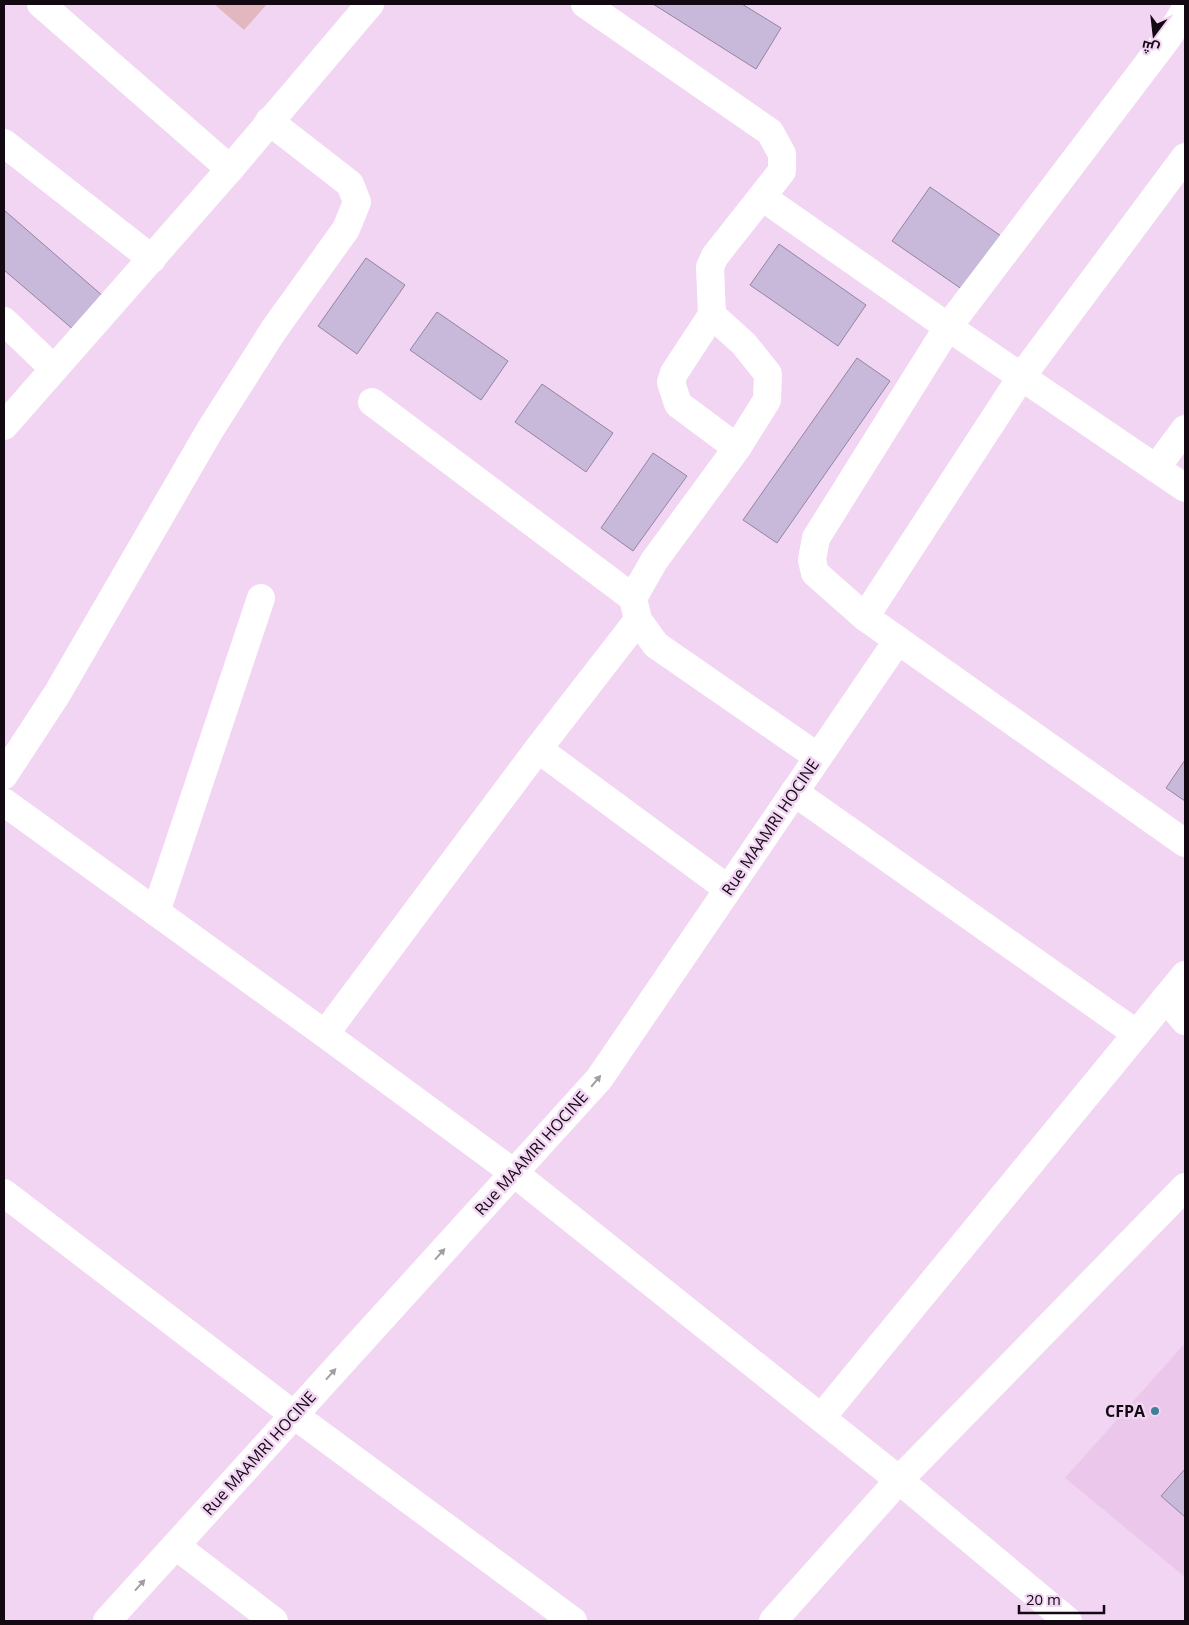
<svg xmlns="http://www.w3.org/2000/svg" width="1189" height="1625" viewBox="0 0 1189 1625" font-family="'Open Sans',Cairo,sans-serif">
	<rect width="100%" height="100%" fill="#f2d5f2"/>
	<path fill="#ebc8eb" d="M1185,1343V1577L1065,1478Z"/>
	<path fill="#e3b7bf" d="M214,4H267L244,30Z"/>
	<g fill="#c8b8da" stroke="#9384a4">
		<path d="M653,4H742L781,28L756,69Z"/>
		<path d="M930,187L1004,238L966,292L892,241Z"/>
		<path d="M4,210L104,297L75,331L4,270Z"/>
		<path d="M779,244L866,305L838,346L750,285Z"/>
		<path d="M366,258L405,285L357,354L318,326Z"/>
		<path d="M437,312L508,361L481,400L410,350Z"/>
		<path d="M857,358L890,381L777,543L743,520Z"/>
		<path d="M542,384L613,433L586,472L515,422Z"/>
		<path d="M653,453L687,476L633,551L601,528Z"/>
		<path d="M1185,760V801L1166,788Z"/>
		<path d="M1185,1469V1517L1161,1496Z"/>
	</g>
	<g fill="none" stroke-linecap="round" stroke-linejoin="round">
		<g stroke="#fff" stroke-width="28">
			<path d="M41,4L230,169"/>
			<path d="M585,4L770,132L782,154V171L715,256L710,267L712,315L674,373L671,382L678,404L737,448"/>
			<path d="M1185,10L1169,36L948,327L816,538L812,560L815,573L865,617L1185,843"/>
			<path d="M4,143L152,259"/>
			<path d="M762,197L948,327L1185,488"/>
			<path d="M712,315L744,344L768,374L767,400L737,448L654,561L633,598L638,620L656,645L818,757"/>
			<path d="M4,321L54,369"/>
			<path d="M372,402L633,598"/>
			<path d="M4,426L230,169L370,4"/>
			<path d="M1156,468L1185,429"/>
			<path d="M865,617L1022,376L1185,157"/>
			<path d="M538,749L728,889"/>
			<path d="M4,775L57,694L210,430L273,331L346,229L357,202L350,184L269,121"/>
			<path d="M794,792L1137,1034"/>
			<path d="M4,802L325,1034L514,1173L899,1480L1068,1621"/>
			<path d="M156,912L261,598"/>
			<path d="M1166,998L1185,1021"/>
			<path d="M325,1034L538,749L638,620"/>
			<path d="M4,1193L294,1415L573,1621"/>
			<path d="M821,1418L1185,975"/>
			<path d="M176,1546L274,1621"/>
			<path d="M107,1621L599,1079L898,640"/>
			<path d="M773,1621L899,1480L1185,1187"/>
		</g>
	</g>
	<defs><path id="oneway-solid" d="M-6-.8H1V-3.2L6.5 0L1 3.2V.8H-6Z" transform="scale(1.25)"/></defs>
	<g fill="#a19da1">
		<use href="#oneway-solid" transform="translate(596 1081) rotate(-50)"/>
		<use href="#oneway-solid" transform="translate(440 1254) rotate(-48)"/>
		<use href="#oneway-solid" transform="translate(331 1374) rotate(-48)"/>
		<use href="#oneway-solid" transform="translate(140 1585) rotate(-48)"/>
	</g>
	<circle fill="#427e95" stroke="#f2d5f2" stroke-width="2" cx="1155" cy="1411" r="5"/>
	<g text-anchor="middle" stroke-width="5" stroke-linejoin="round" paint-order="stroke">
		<g font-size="16" fill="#130913" stroke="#f2d5f2">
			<text transform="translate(770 827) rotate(-56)" y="6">Rue MAAMRI HOCINE</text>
			<text transform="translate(531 1153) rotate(-48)" y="6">Rue MAAMRI HOCINE</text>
			<text transform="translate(259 1453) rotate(-48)" y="6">Rue MAAMRI HOCINE</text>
		</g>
		<g font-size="16" font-weight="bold" fill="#130913" stroke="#f2d5f2" text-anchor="end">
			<text x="1145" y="1417">CFPA</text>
		</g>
	</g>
	<rect width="1189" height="1625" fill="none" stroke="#130913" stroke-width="10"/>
	<g transform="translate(1154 35) rotate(195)" stroke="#f2d5f2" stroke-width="4" paint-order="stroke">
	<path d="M0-4L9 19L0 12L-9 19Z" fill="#130913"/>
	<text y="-8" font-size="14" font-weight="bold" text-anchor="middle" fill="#130913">ش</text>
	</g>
	<path d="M1019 1605v8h85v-8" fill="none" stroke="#130913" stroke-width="2.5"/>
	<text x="1026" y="1605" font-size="15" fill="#130913" stroke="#f2d5f2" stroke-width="4" paint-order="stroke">20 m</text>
</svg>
